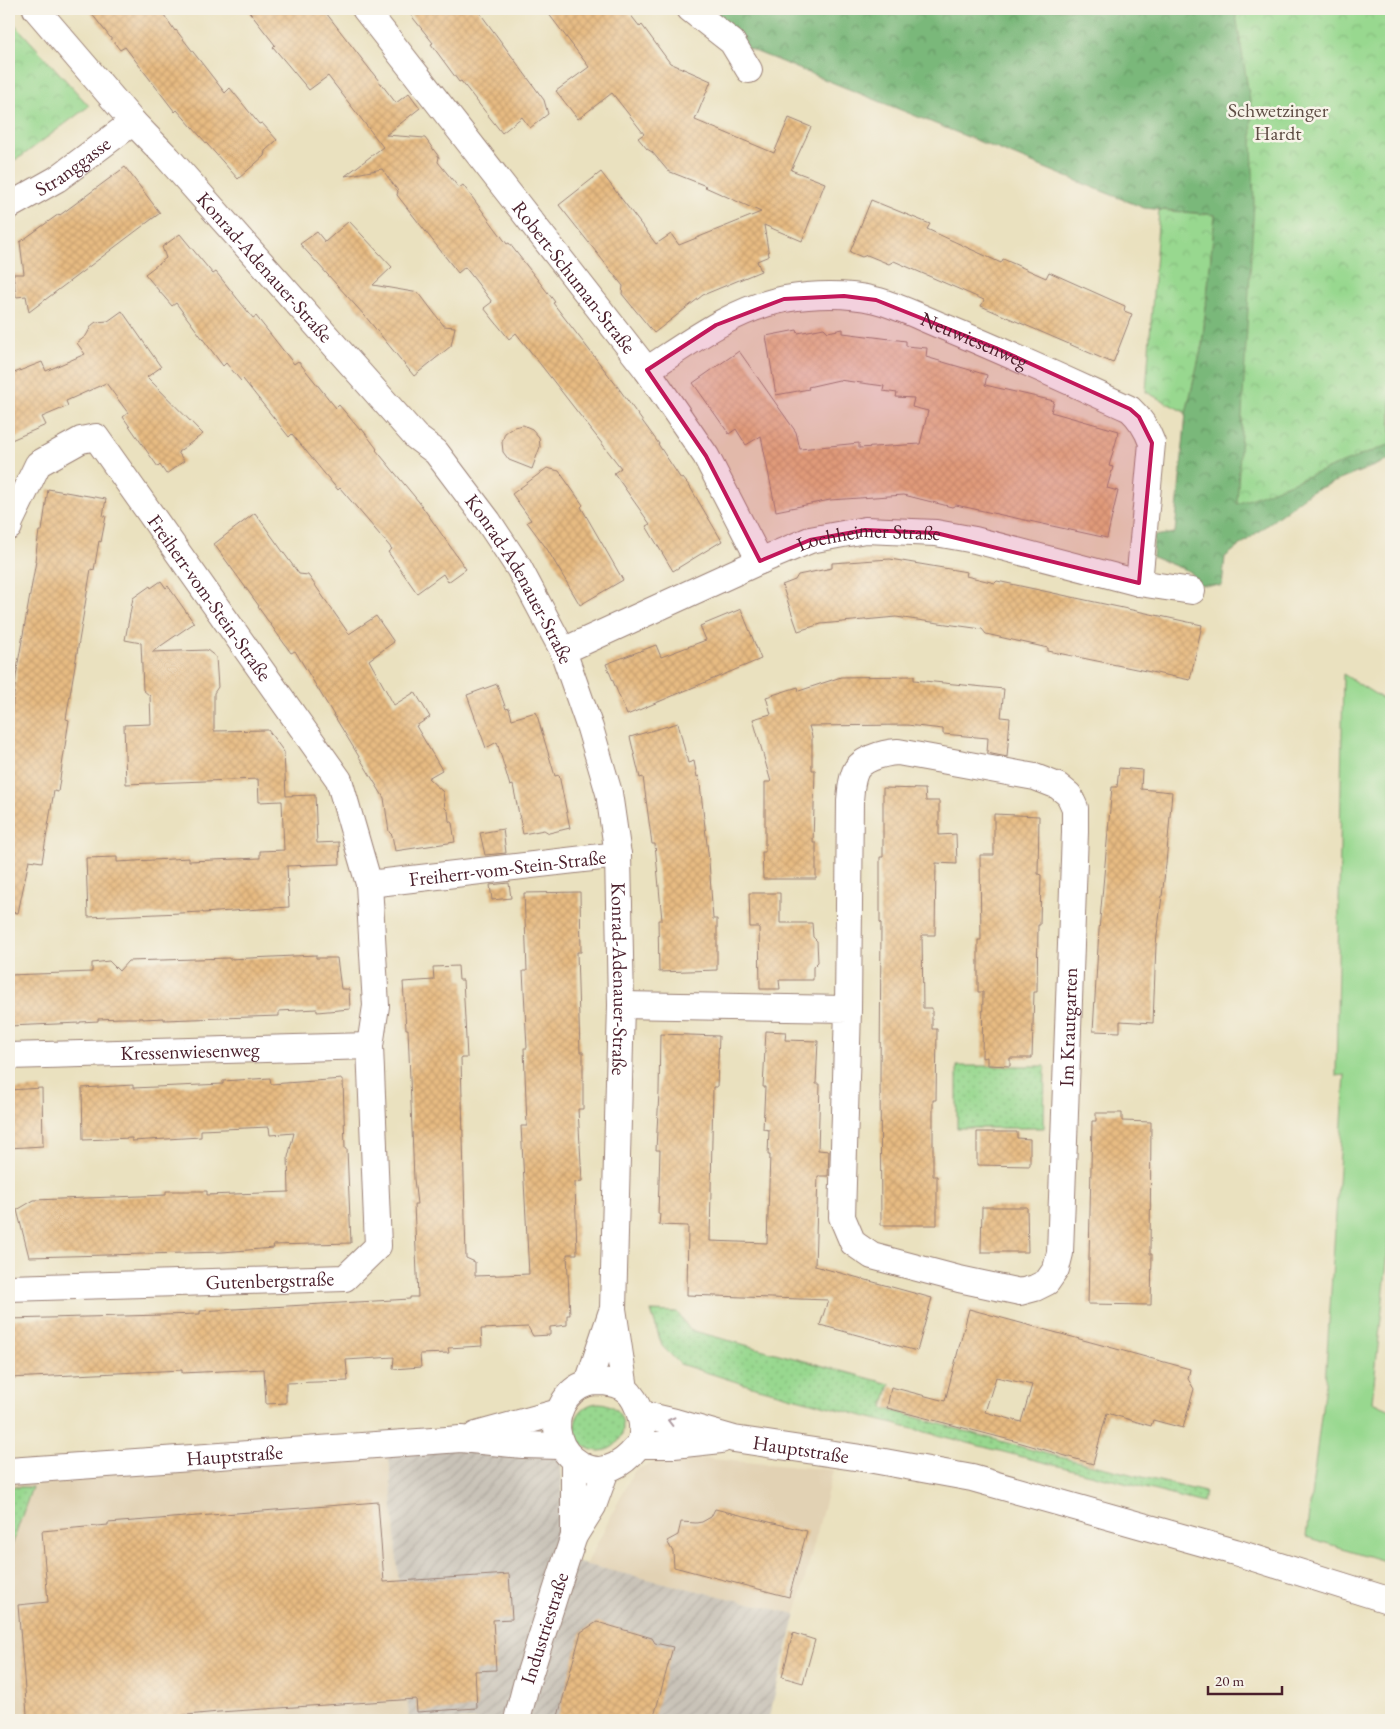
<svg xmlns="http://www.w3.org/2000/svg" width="1400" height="1729" viewBox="0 0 1400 1729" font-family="'EB Garamond',serif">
	<defs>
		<pattern id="industrial-furrows" width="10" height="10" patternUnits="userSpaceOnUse" patternTransform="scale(1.25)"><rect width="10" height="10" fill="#c9c3b8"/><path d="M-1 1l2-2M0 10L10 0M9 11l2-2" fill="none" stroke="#aea79e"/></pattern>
		<pattern id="grass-dots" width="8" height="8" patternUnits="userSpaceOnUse" patternTransform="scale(1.25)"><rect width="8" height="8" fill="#98d88f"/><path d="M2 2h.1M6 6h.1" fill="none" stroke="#84b97c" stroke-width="1.8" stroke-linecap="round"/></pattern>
		<pattern id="forest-crowns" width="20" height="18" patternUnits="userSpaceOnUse" patternTransform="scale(1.25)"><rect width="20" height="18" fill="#7ab87a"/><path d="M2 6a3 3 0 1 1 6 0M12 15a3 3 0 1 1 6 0" fill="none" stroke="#669564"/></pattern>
		<pattern id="park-crowns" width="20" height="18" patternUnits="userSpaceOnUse" patternTransform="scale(1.25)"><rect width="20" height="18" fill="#98d88f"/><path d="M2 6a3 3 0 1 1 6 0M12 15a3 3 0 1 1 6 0" fill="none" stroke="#84b97c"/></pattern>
		<pattern id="building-cross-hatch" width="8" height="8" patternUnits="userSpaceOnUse" patternTransform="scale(1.25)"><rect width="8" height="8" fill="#e7bb82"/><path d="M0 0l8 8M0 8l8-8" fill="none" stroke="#c8a070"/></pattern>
	</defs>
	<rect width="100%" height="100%" fill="#f7f3e8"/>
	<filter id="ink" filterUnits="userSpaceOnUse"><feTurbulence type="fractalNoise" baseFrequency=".02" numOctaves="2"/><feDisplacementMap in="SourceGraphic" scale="10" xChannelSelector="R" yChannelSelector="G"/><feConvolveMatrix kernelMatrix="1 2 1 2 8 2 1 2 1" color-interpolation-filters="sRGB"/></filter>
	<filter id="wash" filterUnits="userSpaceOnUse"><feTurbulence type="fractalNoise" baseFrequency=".0096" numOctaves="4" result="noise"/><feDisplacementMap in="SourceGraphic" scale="20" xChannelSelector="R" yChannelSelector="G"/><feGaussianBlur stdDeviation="1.12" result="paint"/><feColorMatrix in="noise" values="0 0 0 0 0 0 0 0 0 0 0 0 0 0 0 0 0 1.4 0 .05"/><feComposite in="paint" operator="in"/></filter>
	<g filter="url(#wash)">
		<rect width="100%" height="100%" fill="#eae1bf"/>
		<g fill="#e2d2b4">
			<path d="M388,1444L409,1720H21L9,1716V1471Z"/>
			<path d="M668,1455L833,1470L796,1614L586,1565L634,1471Z"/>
		</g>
		<path fill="url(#industrial-furrows)" d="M388,1444L560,1446L566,1560L796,1614L768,1720H409Z"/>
		<g fill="url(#grass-dots)" stroke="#717c5d">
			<path d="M957,1066H1045L1044,1128H957Z"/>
			<path d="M651,1311L677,1312L690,1330L890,1384L883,1408L1047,1454L1205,1492L1203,1503L878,1420L737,1382L680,1364L662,1346Z"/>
			<circle cx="599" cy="1427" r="24"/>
			<path d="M12,1487H32L9,1554V1496Z"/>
		</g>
		<path fill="url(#forest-crowns)" stroke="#626c52" d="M707,9H1391V459L1310,492L1225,557L1222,586L1194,584L1191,572L1153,557L1154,536L1175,533L1186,413L1202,345L1215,215L1144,208L732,42Z"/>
		<g fill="url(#park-crowns)" stroke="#717c5d">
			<path d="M1235,9H1391V444L1237,504L1254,202L1251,107Z"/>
			<path d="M9,18L89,106L22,156L9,163Z"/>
			<path d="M1159,210L1215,215L1202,345L1186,413L1146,392Z"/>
		</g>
		<path fill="#98d88f" stroke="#717c5d" d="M1343,674L1391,704V1180L1387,1262L1372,1402L1391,1410V1563L1306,1537L1325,1384L1345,1075L1336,1076Z"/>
		<g id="blocks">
			<g fill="url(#building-cross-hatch)" fill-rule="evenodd">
				<path d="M88,9H160L175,31L176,30L225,93L230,88L259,124L262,123L277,140L265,151L264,156L238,179L177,110L175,112L125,47L120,50Z"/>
				<path d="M247,9H323L396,103L409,93L420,108L386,135L425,138L439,157L438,162L459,188L463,185L507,244L509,243L555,302L553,303L617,386L659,444H658L681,479L683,478L690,487L722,541L673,571L646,526L650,524L614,473L621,468L516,333L509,339L484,308L492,302L465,267L458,273L397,195L398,191L382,169L345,176L383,147L328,76L309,90L273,47L275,45Z"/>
				<path d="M406,9H477L544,100L548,114L530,128L522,117L502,133L461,81L459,82L431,44L433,43Z"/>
				<path d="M545,9H626L640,27L642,25L670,63L711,81L695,120L774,153L789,118L811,127L791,170L825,183L802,241L764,225L769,256L757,261L761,271L703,295L654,333L622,294L623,286L559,205L601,172L656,244L671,234L679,245L761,212L705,187L706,186L668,171L652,152L647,149L638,138L644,134L612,93L578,119L556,91L589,67Z"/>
				<path d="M125,167L160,213L29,312L26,296L16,297L13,274H24L20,242L59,214L60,215Z"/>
				<path d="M871,200L930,224L927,229L1001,263L1003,259L1046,278L1049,272L1125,306L1124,311L1132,314L1113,363L981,306L984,300L894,261L889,264L867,255L862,257L850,252Z"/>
				<path d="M349,221L392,267L373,285L419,293L444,326L455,327L451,346L414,376L365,316L300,244L317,232L325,242Z"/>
				<path d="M180,234L213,274L216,272L253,318L256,316L294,364L298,361L336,408L339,405L360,430L362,429L377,449L376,450L419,502L466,569L448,582L443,574L417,593L388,552L392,549L340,488L338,490L292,434L289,437L243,379L241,381L226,363L223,366L176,303L172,306L159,291L145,274L166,258L162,247Z"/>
				<path d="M122,311L161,367L147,377L203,434L178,452L184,461L166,474L160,465L158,467L123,417L128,413L106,383L66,401L68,406L42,417L46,425L9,441V375L42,362L46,371L85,354L77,343L86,336L92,325L96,322L108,321Z"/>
				<path d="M824,328L828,332L843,329V333L906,341V346L927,348L926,357L987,375L985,385L1054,401L1051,412L1119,431L1109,466L1113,467L1107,488L1118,491L1107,538L956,505L952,507L904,495L830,500L776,511L761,436L746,445L736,429L729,434L693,383L739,351L796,432L800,449L859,443V448L920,444L928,411L912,407L914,398L896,397L897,393L883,391L884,386L839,380L808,387L809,389L776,395L766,336L797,330L798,333Z"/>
				<path d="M523,425L532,429L539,437L540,447L532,469L509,460L503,452L502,442L505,433L514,427Z"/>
				<path d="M547,468L559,471L583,505L581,507L623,580L580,605L547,549L527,522L531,520L512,494Z"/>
				<path d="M48,489L106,499L103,516H106L101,542L99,541L94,570L91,569L66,719L69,720L58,792L54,791L42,862L29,860L18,913L9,912V732L18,663L36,561H35L39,531H42Z"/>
				<path d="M255,513L299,574L308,575L349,634L376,616L394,642L369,660L394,705L415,692L430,717L416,726L442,770L428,778L443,792L445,808L448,811L449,821L452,823L455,842L395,851L392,835L389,832L384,798L295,651L291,653L258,607L259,606L214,544Z"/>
				<path d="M890,559L967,572L966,576L995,583L997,581L1202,625L1190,680L1048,651V648L986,634L982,629L896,617L821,624L798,631L782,585L795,580L798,575L832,568V563Z"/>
				<path d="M161,581L166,588L168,586L194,623L152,652L207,650L216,657L218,687L214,693V731L268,730L284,752L286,796L315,795L317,843L339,842L340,864L287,866L289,907L203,913V912L88,917L86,858L117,857V862L189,858V861L213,860L260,858V851L284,850L282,801L259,802L258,779L126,784L124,725L151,724L150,696L143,690L141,643L125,640L133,598L150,586L151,588Z"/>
				<path d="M741,609L761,659L627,715L606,664L656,645L661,657L706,640L700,626Z"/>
				<path d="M914,676V680L1004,689L1001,717L1010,718L1007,757L987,753L988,738L943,734V729L907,725L809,726L812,736V770H815L813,843H816V879H763L762,852H765V782H771L753,719L771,714L766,697L798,687L799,691L841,677Z"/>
				<path d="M497,684L506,709L509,708L512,719L536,712L555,776L559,775L570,828L549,833L544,830L523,834L513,785L510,786L497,742L486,748L467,695Z"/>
				<path d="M678,723L688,763L694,761L697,777L699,776L709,861L713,919H717V970L659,972L658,920H662L655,844H652L643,777L640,778L630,737Z"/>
				<path d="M1119,768L1142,770L1141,789L1172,792L1166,864L1156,944L1153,1023L1120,1021V1032L1093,1031L1099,930L1112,787H1117Z"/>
				<path d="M883,788L925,789L926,801H939V835L956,834L957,864L936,863L935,935H922L923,1008H932V1029H937L936,1100H933V1176H937V1225H881L880,1076L881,923H880V857H883Z"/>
				<path d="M994,814L1039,816L1038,874L1041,875L1040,925H1038L1037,992H1034L1032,1058H1010V1066L987,1065V1057L982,1058L983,992H978V940H981L980,855H994Z"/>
				<path d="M503,829L506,853L485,855L480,833Z"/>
				<path d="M509,883L511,898L492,900L490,885Z"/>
				<path d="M580,892L581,952H577L580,1052H583V1109H578L582,1181L575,1182L577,1254H567L570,1315H567V1325L550,1327V1335L533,1336L528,1327L481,1329L482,1346L448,1348L449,1353L420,1354L421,1367L393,1369L394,1357L346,1360L348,1381L286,1383V1403L266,1404L264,1369L182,1373V1370L9,1378V1319L200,1314V1311L410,1299V1297H418L414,1204H417L414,1179L408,1029H406L403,982L434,980L433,967L458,966L459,980H463L467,1058H461L466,1258L475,1262V1276L529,1274L521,1126H527L524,1048H527L523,971H527L524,893Z"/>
				<path d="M749,893H780V923H812L813,937L817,941L818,962L813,967V980H779L780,989H760L759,927H750Z"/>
				<path d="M316,955V958H337L341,989H349L350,1009L317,1012V1009L279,1011V1016L164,1020V1018L143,1019V1018H121L98,1019V1021L80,1022V1023L9,1026V975L92,972V963L109,961L119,971L128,961L229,958V959Z"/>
				<path d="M766,1031L786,1032L785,1040L818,1041L816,1084H820L818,1150L829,1151L828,1176H818L815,1266L932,1298L917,1351L820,1325L828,1300L687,1295L688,1226L659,1225L660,1214H658L660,1150H656L659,1092L660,1034L719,1036L717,1087H713L710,1241L767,1243L770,1155H768L769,1130L763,1129L765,1087H763Z"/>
				<path d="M270,1078L271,1084L343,1079L345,1149H347L351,1243L273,1245L274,1248L222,1252L29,1257L17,1210L34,1200L166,1195V1191H207V1195L289,1192L288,1157L294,1133L270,1135L269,1127L201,1130V1137L132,1141V1138L83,1140L82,1088L133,1085V1088L223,1084V1081Z"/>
				<path d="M42,1088L43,1146L9,1148V1090Z"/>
				<path d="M1096,1113H1122V1121L1151,1122L1150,1254H1152L1151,1305L1088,1304L1092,1121H1096Z"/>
				<path d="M977,1132H1017V1138L1030,1139V1166L977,1165Z"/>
				<path d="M982,1207H1027L1028,1252H981Z"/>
				<path d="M969,1309L1190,1369L1188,1379L1194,1389L1183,1428L1153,1420L1151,1426L1107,1413L1093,1464L1018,1442L887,1408L891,1387L945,1401ZM996,1377L1032,1385L1021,1422L985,1412Z"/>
				<path d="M378,1502L384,1582L509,1574L512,1619L493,1620L496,1670L475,1671L477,1708L417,1712L416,1699L219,1712L154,1718V1720H45L27,1714L18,1605L48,1602L42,1531L108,1525V1523Z"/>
				<path d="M715,1509L807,1531L789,1597L674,1567L673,1552L667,1541L678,1535L681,1522L696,1523L702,1522L711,1517Z"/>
				<path d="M597,1622L652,1638L655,1643L673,1647L653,1720H557L581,1632Z"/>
				<path d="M793,1633L815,1640L803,1683L782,1677Z"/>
			</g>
		</g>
	</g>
	<g filter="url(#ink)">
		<use href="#blocks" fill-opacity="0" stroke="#9a8075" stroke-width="1"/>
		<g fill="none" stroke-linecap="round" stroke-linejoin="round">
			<defs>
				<g id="minor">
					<path id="s1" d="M36,9L133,122L168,158L416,437L436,452L488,521L519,568L563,651L590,728L609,793L618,855L621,1005L613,1309L625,1389"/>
					<path id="s2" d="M365,9L647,370L706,456L760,561"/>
					<path d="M690,9L732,42L749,70"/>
					<path id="s3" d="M9,206L57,179L133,122"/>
					<path id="s4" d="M647,370C690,342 733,309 785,299C813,294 847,293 875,300C896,305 922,318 942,326C1006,352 1068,381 1130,409C1141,419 1147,429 1152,443L1139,583"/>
					<path id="s5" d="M9,527L10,522L38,464L81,440L96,437L339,780L369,884L618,855"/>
					<path id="s6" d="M563,651L760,561L810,540L865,530L936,533L975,540L1139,583L1192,591"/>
					<path id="s7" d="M621,1005L848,1009L842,1217L853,1243L872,1256L959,1279L1020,1292L1035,1288L1047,1282L1056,1269L1060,1253L1075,832V808L1069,795L1058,786L1035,777L898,752C883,753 858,759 854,775C851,783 851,792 850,800L848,1009"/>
					<path id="s8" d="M9,1056L370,1046"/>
					<path id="s9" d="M9,1288L345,1278L378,1246L370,1046L376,1006L369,884"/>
					<path d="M603,1382C610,1383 619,1385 625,1389C639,1400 647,1429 639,1445C637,1448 633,1451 631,1454C617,1468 598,1476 580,1464C570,1458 562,1449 559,1438C552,1416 565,1390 588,1383C592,1382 598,1382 603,1382Z"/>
					<path d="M588,1383L611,1314"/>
					<path id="s10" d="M641,1414L675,1422L734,1439L868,1459L972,1478L1235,1552L1391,1601"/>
					<path d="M476,1435L559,1412"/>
					<path d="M639,1445H674L721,1440"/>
					<path id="s11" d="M9,1471L461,1439L523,1445L560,1446"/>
					<path d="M574,1536V1461"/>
					<path id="s12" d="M517,1720L526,1685L566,1560L574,1536L593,1506L606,1470"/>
				</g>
			</defs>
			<use href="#minor" stroke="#9a8075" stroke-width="28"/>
			<use href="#minor" stroke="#fff" stroke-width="26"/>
		</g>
		<defs><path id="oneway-chevron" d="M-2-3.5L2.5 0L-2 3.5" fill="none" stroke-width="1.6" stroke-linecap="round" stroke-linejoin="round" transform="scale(1.25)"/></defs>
		<use stroke="#ae9aa0" href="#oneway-chevron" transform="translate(671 1421) rotate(-166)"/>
	</g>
	<path fill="#c2185b" fill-opacity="0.2" stroke="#c2185b" stroke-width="4" stroke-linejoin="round" d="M844,296L876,300L996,348L1130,409L1139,417L1152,443L1139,583L936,533L865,530L810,540L760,561L706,456L647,370L716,325L784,299Z"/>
	<g text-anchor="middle" stroke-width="5" stroke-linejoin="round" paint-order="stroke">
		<g font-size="20" fill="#5e4d44" stroke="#f7f3e8">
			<text x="1278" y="117">Schwetzinger<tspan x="1278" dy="23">Hardt</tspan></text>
		</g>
		<g font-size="20" fill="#4a1f2b" stroke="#f7f3e8">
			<text dy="7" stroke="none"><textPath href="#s3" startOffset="75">Stranggasse</textPath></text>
			<text dy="7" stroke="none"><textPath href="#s1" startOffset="345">Konrad-Adenauer-Straße</textPath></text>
			<text dy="7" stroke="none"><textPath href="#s2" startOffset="340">Robert-Schuman-Straße</textPath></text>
			<text dy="7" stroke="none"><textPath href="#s4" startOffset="354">Neuwiesenweg</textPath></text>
			<text dy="7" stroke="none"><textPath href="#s6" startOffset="330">Lochheimer Straße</textPath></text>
			<text dy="7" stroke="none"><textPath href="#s1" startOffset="750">Konrad-Adenauer-Straße</textPath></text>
			<text dy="7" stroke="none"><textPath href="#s5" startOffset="331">Freiherr-vom-Stein-Straße</textPath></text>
			<text dy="7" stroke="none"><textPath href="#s5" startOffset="802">Freiherr-vom-Stein-Straße</textPath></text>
			<text dy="7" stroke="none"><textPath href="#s1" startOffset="1170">Konrad-Adenauer-Straße</textPath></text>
			<text dy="7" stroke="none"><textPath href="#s7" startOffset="926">Im Krautgarten</textPath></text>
			<text dy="7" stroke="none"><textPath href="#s8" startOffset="181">Kressenwiesenweg</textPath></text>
			<text dy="7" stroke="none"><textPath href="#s9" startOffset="261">Gutenbergstraße</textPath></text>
			<text dy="7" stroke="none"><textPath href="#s10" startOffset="164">Hauptstraße</textPath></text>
			<text dy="7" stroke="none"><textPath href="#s11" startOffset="226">Hauptstraße</textPath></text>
			<text dy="7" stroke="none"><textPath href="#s12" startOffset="96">Industriestraße</textPath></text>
		</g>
	</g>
	<rect width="1400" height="1729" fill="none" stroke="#f7f3e8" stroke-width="30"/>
	<path d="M1208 1686v8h74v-8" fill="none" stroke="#4a1f2b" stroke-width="2.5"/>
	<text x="1215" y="1686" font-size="15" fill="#4a1f2b" stroke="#f7f3e8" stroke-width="4" paint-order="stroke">20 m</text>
</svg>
